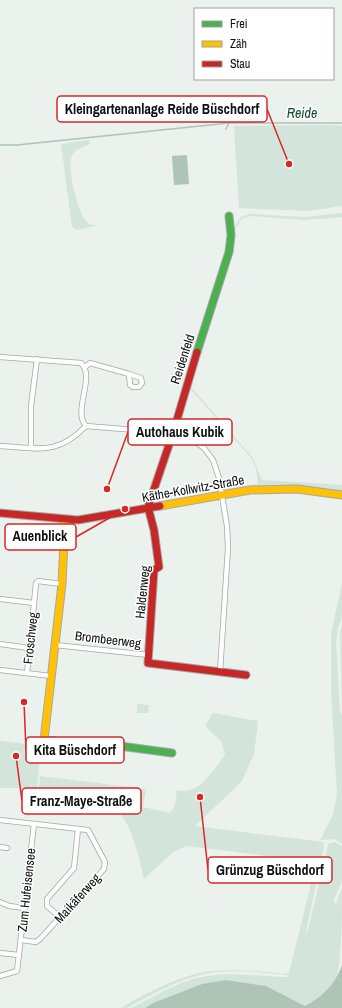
<svg xmlns="http://www.w3.org/2000/svg" width="342" height="1008" viewBox="0 0 342 1008" font-family="'Archivo Narrow',sans-serif">
	<rect width="100%" height="100%" fill="#ebf1ed"/>
	<g fill="#d3e4da">
		<path d="M335,125L342,126V206L308,211L239,208L234,126Z"/>
		<path d="M89,140L90,144C83,147 75,149 72,156C66,166 78,213 86,221C90,225 93,225 98,225L77,230L72,227L61,144Z"/>
		<path d="M342,213V217L305,220L251,216L242,218L235,230L234,247L191,387L253,458L262,480L342,485V492L311,488L226,491L223,489L258,484L256,468L252,459L188,386L233,230L241,217L250,214L304,217Z"/>
		<path d="M342,583V617L338,628L336,642L340,711L342,716V844L334,839L320,840L333,815L337,794L331,690V634Z"/>
		<path d="M342,624V711L340,631Z"/>
		<path d="M137,704L149,705L148,713H137Z"/>
		<path d="M213,713L258,721L254,754L242,781L195,826L323,842L324,847L305,936L309,926L328,844L334,842L342,846V881L333,902L336,904L342,888C342,910 342,964 336,980C328,992 317,999 305,1006L266,986L226,980L202,984L153,1003L145,1008H131C156,996 181,979 208,976C235,972 262,977 289,977L287,975C258,972 225,968 196,976C172,983 149,996 127,1008H121C145,993 183,974 211,971C236,969 260,971 285,974L289,973L315,868V864L301,860L187,846L173,852L144,879C138,853 130,814 106,800C87,789 59,791 39,788L40,776L146,789L143,807L170,813L175,805L177,790C200,796 213,770 225,755L222,742L205,726Z"/>
		<path d="M35,739L44,740L41,747L37,788H0V741L34,745Z"/>
	</g>
	<g fill="#adc4b6">
		<path d="M187,155L189,184L174,185L172,156Z"/>
		<path d="M342,965V1008H145L153,1003L202,984L226,980L266,986L305,1006C323,996 335,985 342,965Z"/>
	</g>
	<g fill="none" stroke-linecap="round" stroke-linejoin="round">
		<g stroke="#adc4b6" stroke-width="1.5">
			<path d="M226,129L229,123"/>
			<path d="M0,145H17L229,123H342"/>
		</g>
		<defs>
			<g id="street">
				<path d="M0,357L81,363C96,377 72,411 86,426L173,433L191,439L204,448L213,460L219,478L227,526L228,548L220,672"/>
				<path d="M85,367L90,363L129,374L130,385L133,387H139L142,383L141,378L129,374"/>
				<path d="M0,446C38,448 57,456 86,426"/>
				<path d="M31,448V406L37,359"/>
				<path d="M0,599L34,603"/>
				<path d="M0,644L29,648"/>
				<path d="M55,645L149,655"/>
				<path d="M0,670L51,676"/>
				<path d="M27,673L36,583L38,581L62,584"/>
				<path d="M0,820L88,830L105,862L104,869L40,939L36,942L21,940"/>
				<path d="M0,847L7,848"/>
				<path d="M0,902L9,906L25,908"/>
				<path d="M60,917L47,906V899L74,868L78,829"/>
				<path d="M0,953L19,955"/>
				<path d="M0,976L17,971L34,824"/>
			</g>
			<g id="fast">
				<path d="M197,352L229,252L231,235L229,216"/>
				<path d="M53,741L83,745L90,742L172,753"/>
			</g>
			<g id="slow">
				<path d="M160,506L250,490L297,489L342,495"/>
				<path d="M53,741L44,740L62,584L65,520"/>
			</g>
			<g id="jam">
				<path d="M148,507L173,433L197,352"/>
				<path d="M148,507L154,530L159,567L154,570L148,663L246,675"/>
				<path d="M0,513L78,520L160,506"/>
			</g>
		</defs>
		<use href="#street" stroke="#a4a9a6" stroke-width="6"/>
		<use href="#fast" stroke="#a4a9a6" stroke-width="9"/>
		<use href="#slow" stroke="#a4a9a6" stroke-width="9"/>
		<use href="#jam" stroke="#a4a9a6" stroke-width="9"/>
		<use href="#street" stroke="#fcfdfc" stroke-width="4.5"/>
		<use href="#fast" stroke="#4caf50" stroke-width="7"/>
		<use href="#slow" stroke="#ffc107" stroke-width="7"/>
		<use href="#jam" stroke="#c62828" stroke-width="7"/>
	</g>
	<g text-anchor="middle" stroke-width="3" stroke-linejoin="round" paint-order="stroke">
		<g font-size="13" fill="#0d110f" stroke="#fff">
			<text transform="translate(182 359) rotate(-72)" y="5">Reidenfeld</text>
			<text transform="translate(193 488) rotate(-10)" y="5">Käthe-Kollwitz-Straße</text>
			<text transform="translate(142 592) rotate(-84)" y="5">Haldenweg</text>
			<text transform="translate(30 638) rotate(-84)" y="5">Froschweg</text>
			<text transform="translate(108 639) rotate(7)" y="5">Brombeerweg</text>
			<text transform="translate(26 890) rotate(-84)" y="5">Zum Hufeisensee</text>
			<text transform="translate(77 898) rotate(-48)" y="5">Maikäferweg</text>
		</g>
		<g font-size="14" font-style="italic" fill="#11492e" stroke="#fff">
			<text x="302" y="118">Reide</text>
		</g>
	</g>
	<path fill="none" stroke="#d62828" stroke-width="1.5" d="M289 164L267 109M107 489L128 432M125 509L76 537M24 702L26 750M16 756L22 801M200 797L208 870"/>
	<g fill="#d62828" stroke="#fff" stroke-width="1.5">
		<circle cx="289" cy="164" r="4"/>
		<circle cx="107" cy="489" r="4"/>
		<circle cx="125" cy="509" r="4"/>
		<circle cx="24" cy="702" r="4"/>
		<circle cx="16" cy="756" r="4"/>
		<circle cx="200" cy="797" r="4"/>
	</g>
	<g fill="#fff" stroke="#d62828" stroke-width="1.5">
		<rect x="57" y="96" width="210" height="26" rx="4"/>
		<rect x="128" y="419" width="104" height="26" rx="4"/>
		<rect x="5" y="524" width="71" height="26" rx="4"/>
		<rect x="26" y="737" width="98" height="26" rx="4"/>
		<rect x="22" y="788" width="119" height="26" rx="4"/>
		<rect x="208" y="857" width="124" height="26" rx="4"/>
	</g>
	<g font-size="14" text-anchor="middle" font-weight="bold" fill="#0d110f">
		<text x="162" y="114">Kleingartenanlage Reide Büschdorf</text>
		<text x="180" y="437">Autohaus Kubik</text>
		<text x="40" y="541">Auenblick</text>
		<text x="75" y="755">Kita Büschdorf</text>
		<text x="81" y="806">Franz-Maye-Straße</text>
		<text x="270" y="875">Grünzug Büschdorf</text>
	</g>
	<rect x="194" y="8" width="140" height="72" fill="#ffffff" stroke="#9ea09f"/>
	<rect x="202" y="21" width="20" height="6" fill="#4caf50" stroke="#9ea09f"/>
	<text x="230" y="28" font-size="12" fill="#0d110f">Frei</text>
	<rect x="202" y="41" width="20" height="6" fill="#ffc107" stroke="#9ea09f"/>
	<text x="230" y="48" font-size="12" fill="#0d110f">Zäh</text>
	<rect x="202" y="61" width="20" height="6" fill="#c62828" stroke="#9ea09f"/>
	<text x="230" y="68" font-size="12" fill="#0d110f">Stau</text>
</svg>
